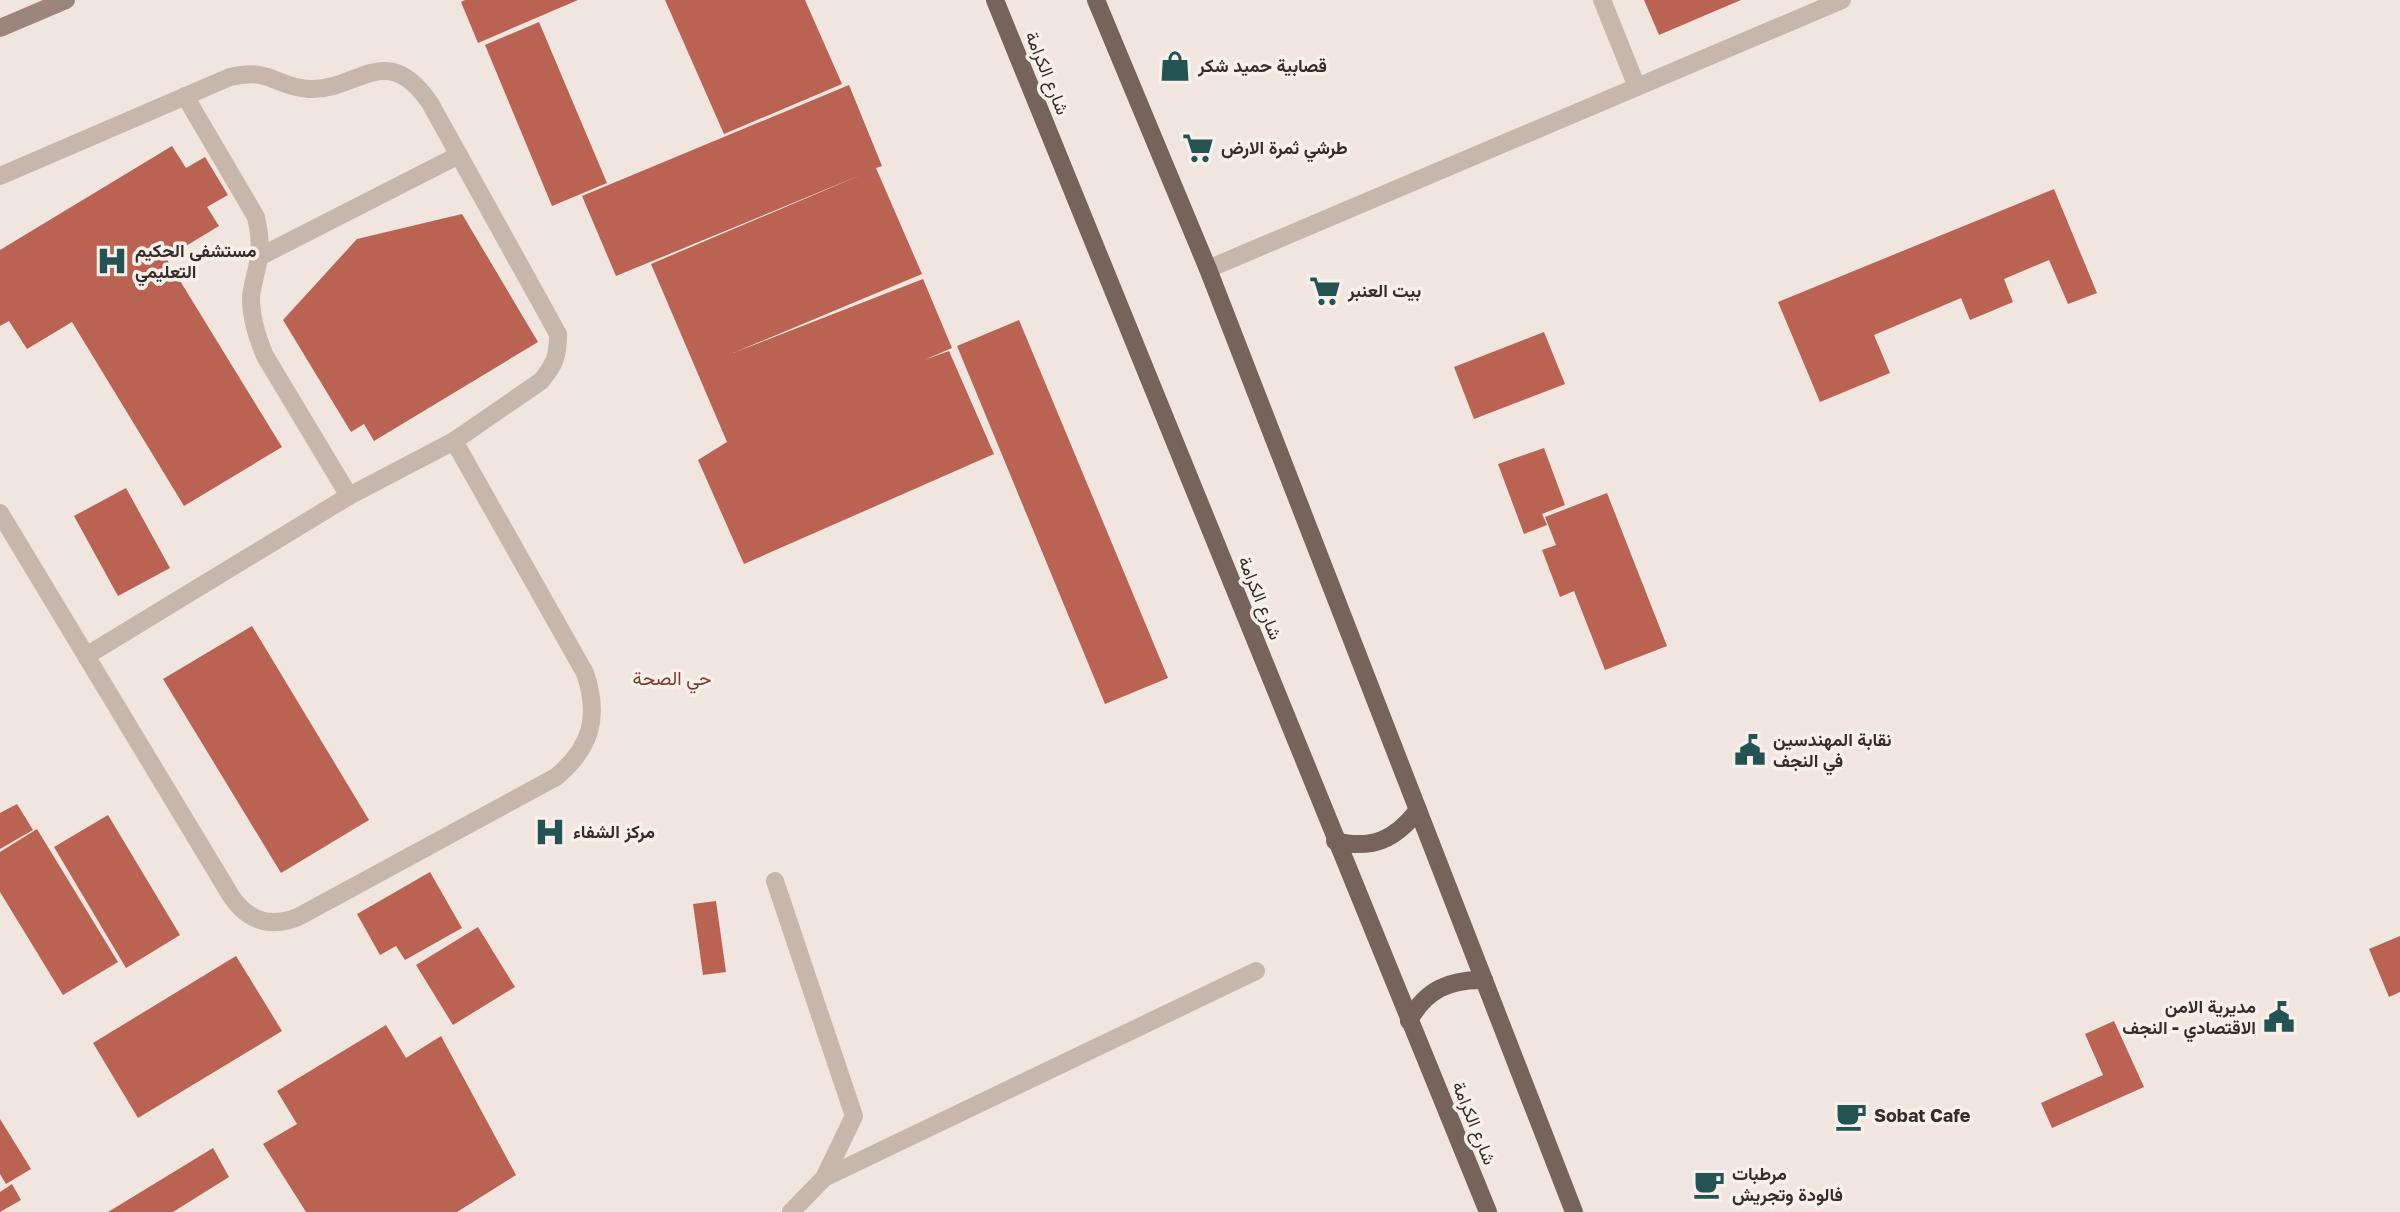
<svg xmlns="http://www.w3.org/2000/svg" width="2400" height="1212" viewBox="0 0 2400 1212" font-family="'Golos Text',Vazirmatn,sans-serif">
	<rect width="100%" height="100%" fill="#f0e6df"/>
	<g fill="#ba6353">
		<path d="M465,0H578L478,43L461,2Z"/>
		<path d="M665,0H805L842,84L724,134Z"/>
		<path d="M1644,0H1741L1659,35Z"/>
		<path d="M539,22L607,183L552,206L485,45Z"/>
		<path d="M849,85L882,166L876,168L922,274L733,353L923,279L952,348L924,360L949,351L994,454L744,564L698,460L727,442L651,264L863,174L616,276L582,196Z"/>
		<path d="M172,146L186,168L205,157L228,195L207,207L219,226L166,258L282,447L184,506L72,322L27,349L9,321L0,326V250Z"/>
		<path d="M2054,189L2097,293L2068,304L2049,260L2004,279L2013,302L1970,320L1961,298L1874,335L1890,373L1820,402L1778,302Z"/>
		<path d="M462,214L538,342L374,441L364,424L351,432L283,320L357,239Z"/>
		<path d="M1019,320L1168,678L1105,704L957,346Z"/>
		<path d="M1544,332L1565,384L1474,419L1454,367Z"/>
		<path d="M1544,448L1565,505L1542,514L1547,525L1524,534L1498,464Z"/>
		<path d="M126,488L170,568L118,596L74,516Z"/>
		<path d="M1607,493L1667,646L1605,670L1574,591L1560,597L1542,550L1556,545L1545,517Z"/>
		<path d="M252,626L369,820L281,873L163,679Z"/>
		<path d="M17,804L33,830L0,849V813Z"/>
		<path d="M108,815L180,935L126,968L54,847Z"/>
		<path d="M37,829L118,962L63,995L0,892V852Z"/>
		<path d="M430,872L462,928L405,960L396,946L380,955L357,914Z"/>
		<path d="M716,901L726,972L703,975L693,904Z"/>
		<path d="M478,927L515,987L453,1025L416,965Z"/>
		<path d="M2400,936V992L2389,997L2369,949Z"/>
		<path d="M236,956L282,1031L138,1118L93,1043Z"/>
		<path d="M2114,1021L2144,1087L2052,1128L2041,1103L2103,1075L2085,1034Z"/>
		<path d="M386,1025L406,1058L441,1036L516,1175L457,1212H306L263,1144L297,1124L277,1091Z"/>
		<path d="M0,1119L31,1169L6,1184L0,1174Z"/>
		<path d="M213,1148L229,1177L173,1212H108Z"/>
		<path d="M12,1184L21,1200L0,1212V1192Z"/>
	</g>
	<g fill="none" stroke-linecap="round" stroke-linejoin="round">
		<g stroke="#c7b6ab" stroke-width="18">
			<path d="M185,96L256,217C259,230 261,242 259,255C258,270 252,283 251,298C251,319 257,337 265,356L349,496"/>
			<path d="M0,176L230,77C271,67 275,87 309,89C358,91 386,39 430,103L558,334C558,356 555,364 541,381L454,441L349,496L86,656"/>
			<path d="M259,257L459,155"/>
			<path d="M0,513L231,896C248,921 270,928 298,917L556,777C591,748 600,717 585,673L454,441"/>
			<path d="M775,881L854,1116L824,1178L791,1212"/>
			<path d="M824,1178L1256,971"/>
		</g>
		<g stroke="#c7b6ab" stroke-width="18">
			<path d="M1602,0L1637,87"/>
			<path d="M1208,269L1842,0"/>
		</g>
		<path stroke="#9b857d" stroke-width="18" d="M0,28L66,0"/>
		<g stroke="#76635c" stroke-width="18">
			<path d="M995,0L1488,1212"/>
			<path d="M1096,0L1208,269L1574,1212"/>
			<path d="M1335,841C1372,850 1395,840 1418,810"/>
			<path d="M1409,1021C1425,990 1450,979 1484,980"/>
		</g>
	</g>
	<defs>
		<symbol id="shop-bare" viewBox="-9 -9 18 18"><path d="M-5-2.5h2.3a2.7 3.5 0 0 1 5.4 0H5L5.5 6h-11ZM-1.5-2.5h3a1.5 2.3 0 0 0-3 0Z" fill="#235453" stroke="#f8f1eb" stroke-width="2.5" paint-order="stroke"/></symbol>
		<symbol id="supermarket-bare" viewBox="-9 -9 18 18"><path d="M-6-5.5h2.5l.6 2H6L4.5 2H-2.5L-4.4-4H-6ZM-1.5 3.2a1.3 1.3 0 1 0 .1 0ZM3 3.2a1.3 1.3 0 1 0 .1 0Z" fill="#235453" stroke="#f8f1eb" stroke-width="2.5" paint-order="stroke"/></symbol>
		<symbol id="hospital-bare" viewBox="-9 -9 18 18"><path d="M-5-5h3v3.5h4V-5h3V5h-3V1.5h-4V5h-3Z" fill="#235453" stroke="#f8f1eb" stroke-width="2.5" paint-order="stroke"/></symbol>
		<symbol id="civic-bare" viewBox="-9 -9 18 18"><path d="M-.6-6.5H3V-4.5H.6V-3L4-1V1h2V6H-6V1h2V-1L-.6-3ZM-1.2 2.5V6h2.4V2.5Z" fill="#235453" stroke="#f8f1eb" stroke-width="2.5" paint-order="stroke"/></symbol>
		<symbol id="cafe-bare" viewBox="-9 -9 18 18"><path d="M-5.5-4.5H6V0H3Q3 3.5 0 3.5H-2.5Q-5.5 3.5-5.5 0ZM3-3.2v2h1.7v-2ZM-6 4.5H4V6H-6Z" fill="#235453" stroke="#f8f1eb" stroke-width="2.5" paint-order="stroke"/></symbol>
	</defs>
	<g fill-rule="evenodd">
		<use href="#shop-bare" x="1153" y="44" width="44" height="44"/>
		<use href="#supermarket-bare" x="1176" y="126" width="44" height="44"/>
		<use href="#hospital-bare" x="90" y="239" width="44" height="44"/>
		<use href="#supermarket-bare" x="1303" y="269" width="44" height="44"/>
		<use href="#civic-bare" x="1728" y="728" width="44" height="44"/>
		<use href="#hospital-bare" x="528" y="810" width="44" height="44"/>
		<use href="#civic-bare" x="2257" y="995" width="44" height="44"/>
		<use href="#cafe-bare" x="1829" y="1094" width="44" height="44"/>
		<use href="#cafe-bare" x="1687" y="1162" width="44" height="44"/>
	</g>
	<g text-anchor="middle" stroke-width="7" stroke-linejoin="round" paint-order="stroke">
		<g font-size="18" font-weight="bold" fill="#362d2a" stroke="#f8f1eb" text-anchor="start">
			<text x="1198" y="72">قصابية حميد شكر</text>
			<text x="1221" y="154">طرشي ثمرة الارض</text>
			<text x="135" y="257">مستشفى الحكيم<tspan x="135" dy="21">التعليمي</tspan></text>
			<text x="1348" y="297">بيت العنبر</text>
			<text x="1773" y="746">نقابة المهندسين<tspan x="1773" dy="21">في النجف</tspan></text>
			<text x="573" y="838">مركز الشفاء</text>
			<text x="2256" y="1013" text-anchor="end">مديرية الامن<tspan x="2256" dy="21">الاقتصادي - النجف</tspan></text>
			<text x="1874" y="1122">Sobat Cafe</text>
			<text x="1732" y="1180">مرطبات<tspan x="1732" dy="21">فالودة وتجريش</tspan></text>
		</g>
		<g font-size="18" fill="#362d2a" stroke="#f8f1eb">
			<text transform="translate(1047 73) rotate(68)" y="6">شارع الكرامة</text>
			<text transform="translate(1260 598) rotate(68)" y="6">شارع الكرامة</text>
			<text transform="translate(1474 1123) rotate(68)" y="6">شارع الكرامة</text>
		</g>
		<g font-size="19" fill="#7d372b" stroke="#f8f1eb">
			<text x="672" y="685">حي الصحة</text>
		</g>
	</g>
</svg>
